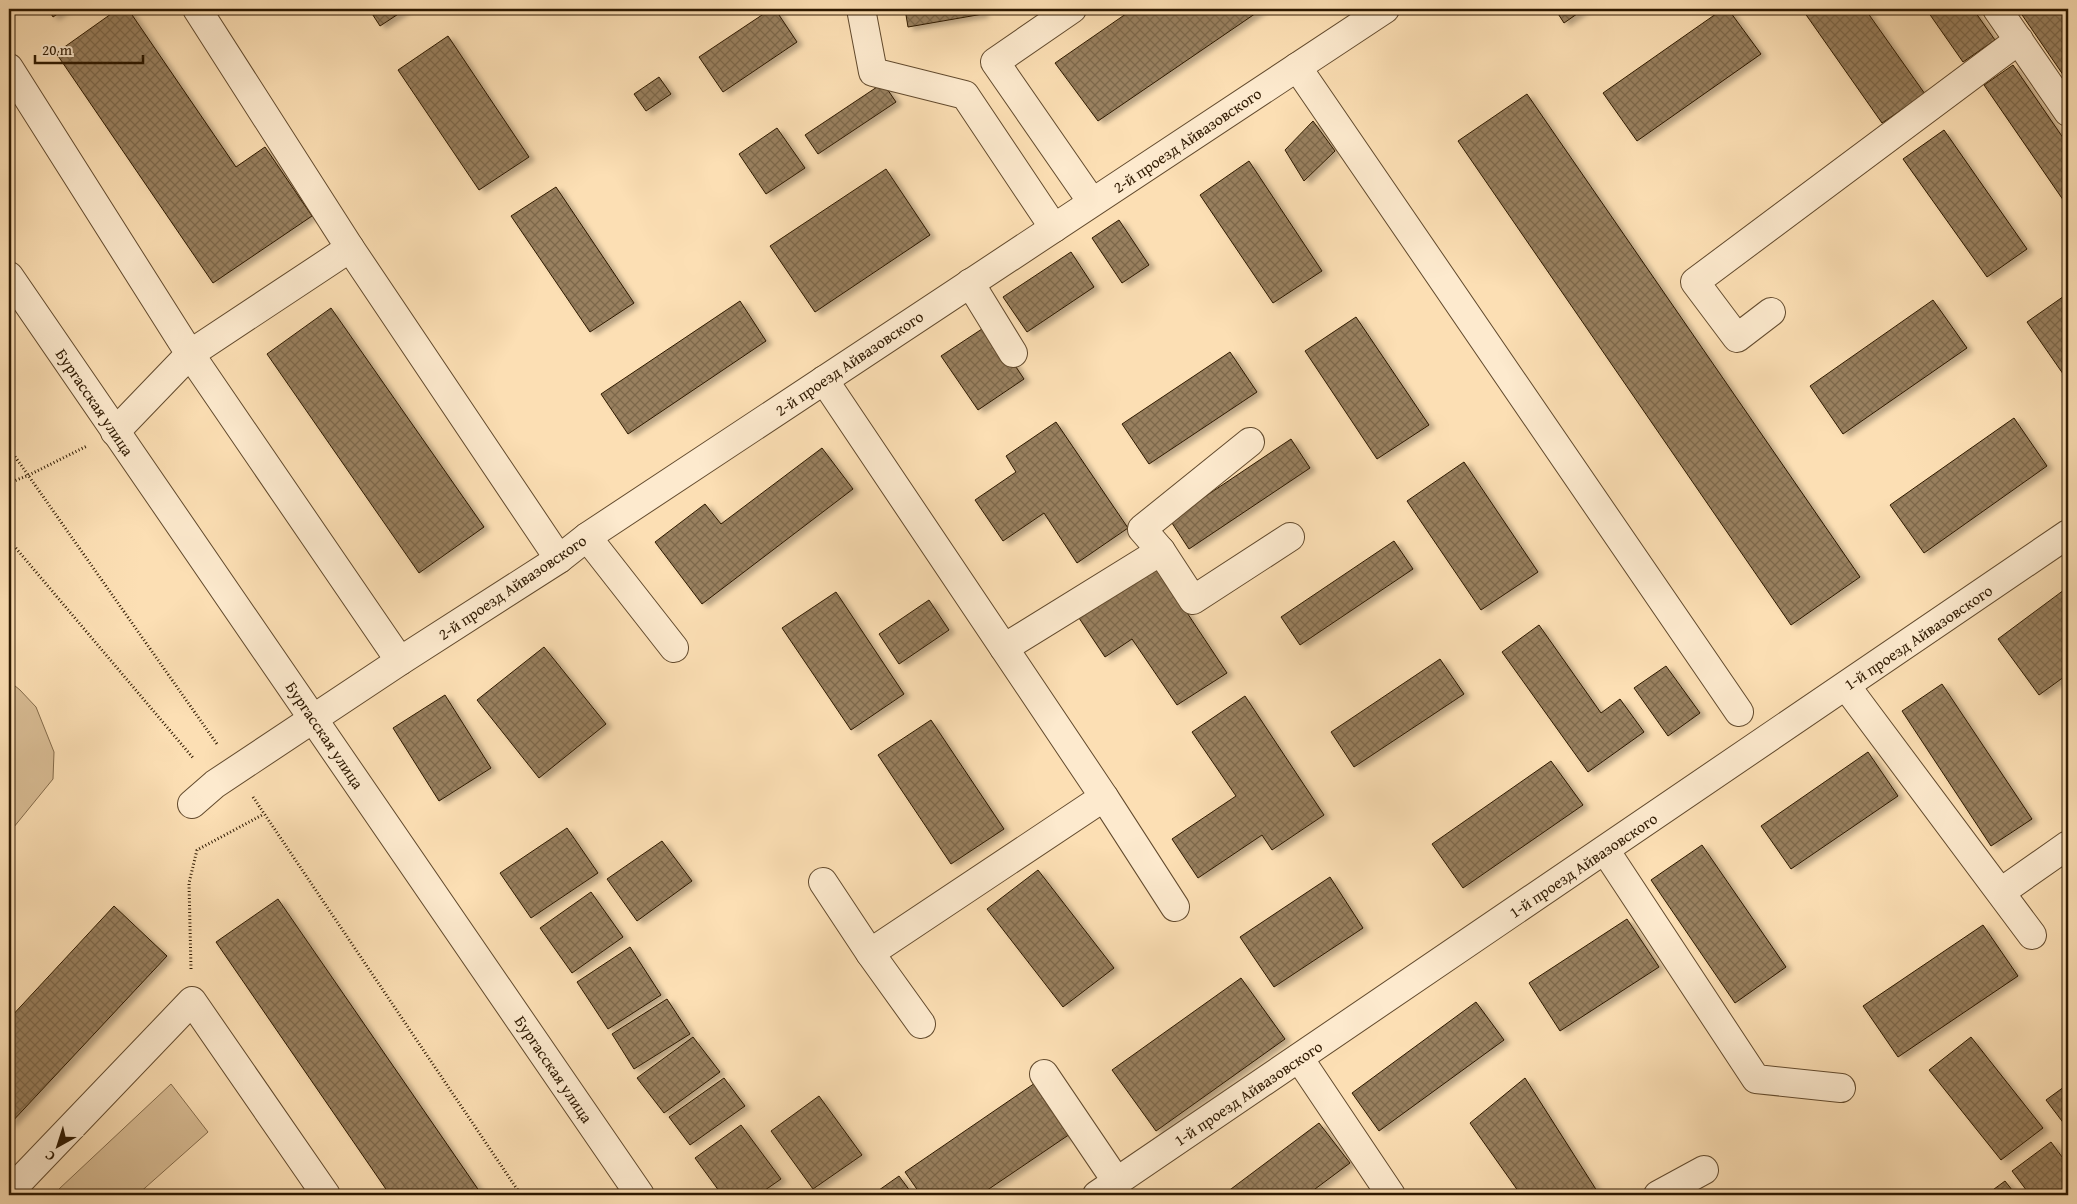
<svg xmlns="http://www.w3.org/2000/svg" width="2077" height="1204" viewBox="0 0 2077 1204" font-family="'Gentium Book Plus',serif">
	<defs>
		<pattern id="building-cross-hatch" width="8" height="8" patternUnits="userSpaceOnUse" patternTransform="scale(1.25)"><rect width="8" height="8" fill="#99805e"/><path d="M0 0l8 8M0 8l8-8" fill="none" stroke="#7d684b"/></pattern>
		<filter id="shadow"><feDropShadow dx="5.5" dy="3" stdDeviation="2.5" flood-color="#0004"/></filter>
	</defs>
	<rect width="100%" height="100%" fill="#fcdfb4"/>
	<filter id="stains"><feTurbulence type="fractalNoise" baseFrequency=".004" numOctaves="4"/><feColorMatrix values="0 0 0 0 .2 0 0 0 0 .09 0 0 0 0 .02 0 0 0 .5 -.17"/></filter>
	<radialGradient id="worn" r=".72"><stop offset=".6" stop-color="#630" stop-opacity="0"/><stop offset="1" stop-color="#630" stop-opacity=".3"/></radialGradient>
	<g fill="#d9bd95" stroke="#846b4a">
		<path d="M9,681L20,690L36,707L54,752L53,779L9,833Z"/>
		<path d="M171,1084L208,1132L137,1195H65L59,1189Z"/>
	</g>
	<g fill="url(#building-cross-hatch)" stroke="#2e1900" filter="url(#shadow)">
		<path d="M48,9H65L53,17Z"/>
		<path d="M118,9H128L236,167L265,147L312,216L213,283L56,53Z"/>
		<path d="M369,9H406L380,26Z"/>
		<path d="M771,9H775L797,42L723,92L699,57Z"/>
		<path d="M905,9H982L983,14L908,27Z"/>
		<path d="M1133,9H1262L1098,121L1055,63Z"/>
		<path d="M1555,9H1584L1564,23Z"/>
		<path d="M1723,9H1728L1761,54L1637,141L1603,93Z"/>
		<path d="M1802,9H1865L1925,94L1882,123Z"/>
		<path d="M1926,9H1973L1995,40L1963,62Z"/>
		<path d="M2018,9H2068V82Z"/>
		<path d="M448,36L529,157L479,190L398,70Z"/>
		<path d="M2013,65L2068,145V207L1984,85Z"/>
		<path d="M659,77L671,94L646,111L634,94Z"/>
		<path d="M883,83L896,102L818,154L805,135Z"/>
		<path d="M1527,94L1860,577L1791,625L1458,141Z"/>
		<path d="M1313,121L1335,151L1304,181L1285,150Z"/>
		<path d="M777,128L805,168L766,194L739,154Z"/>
		<path d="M1944,130L2027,249L1987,277L1903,159Z"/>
		<path d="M1249,161L1322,271L1273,303L1200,195Z"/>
		<path d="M886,169L930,235L815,312L770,246Z"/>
		<path d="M556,187L634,303L590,332L511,216Z"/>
		<path d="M1119,220L1149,265L1122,283L1092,238Z"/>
		<path d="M1071,252L1094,287L1027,332L1003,297Z"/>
		<path d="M2067,294L2068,296V381L2027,322Z"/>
		<path d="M1933,300L1967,348L1843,434L1810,386Z"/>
		<path d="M740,301L766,341L628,434L601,394Z"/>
		<path d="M331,308L484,527L419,573L267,354Z"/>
		<path d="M1356,317L1429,425L1377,459L1305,351Z"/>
		<path d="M988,325L1024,379L978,410L941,356Z"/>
		<path d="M1230,352L1257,392L1149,464L1122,424Z"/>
		<path d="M2014,418L2047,466L1924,553L1890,505Z"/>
		<path d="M1056,422L1128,528L1077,563L1044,513L1003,541L975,500L1016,472L1006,456Z"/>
		<path d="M1291,439L1310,468L1189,549L1170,520Z"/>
		<path d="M822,448L853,489L702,604L655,542L705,504L721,524Z"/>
		<path d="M1464,462L1538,572L1481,610L1407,501Z"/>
		<path d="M1394,541L1413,569L1300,645L1281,617Z"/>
		<path d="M1156,566L1227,673L1177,705L1132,639L1105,657L1079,618Z"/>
		<path d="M2068,587V674L2039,695L1998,639Z"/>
		<path d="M836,592L904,694L851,730L782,628Z"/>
		<path d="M929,600L949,630L899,664L879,634Z"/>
		<path d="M1539,625L1601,713L1620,699L1644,732L1588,772L1502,652Z"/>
		<path d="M544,647L606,724L539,778L477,700Z"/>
		<path d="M1440,659L1464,694L1354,767L1331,732Z"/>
		<path d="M1666,666L1700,713L1668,736L1634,688Z"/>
		<path d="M1942,684L2032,819L1991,846L1902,711Z"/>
		<path d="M445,695L491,768L439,801L393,728Z"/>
		<path d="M1245,696L1324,815L1272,850L1262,835L1198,878L1172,839L1236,796L1192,732Z"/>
		<path d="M931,720L1004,829L951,864L878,755Z"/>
		<path d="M1868,752L1898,796L1791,869L1761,826Z"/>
		<path d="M1551,761L1583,805L1463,888L1432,844Z"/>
		<path d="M567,828L598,873L531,918L500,873Z"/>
		<path d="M662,841L692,881L637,921L607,879Z"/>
		<path d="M1702,845L1786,967L1735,1003L1651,880Z"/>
		<path d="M1038,870L1114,968L1063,1007L987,909Z"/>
		<path d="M1330,877L1363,928L1274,987L1240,937Z"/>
		<path d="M591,892L623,937L572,973L540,928Z"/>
		<path d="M278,899L482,1195H390L216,942Z"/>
		<path d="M114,906L167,956L9,1125V1019Z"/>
		<path d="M1627,919L1659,967L1560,1031L1529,983Z"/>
		<path d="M1983,925L2018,976L1898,1057L1863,1006Z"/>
		<path d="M630,947L661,995L608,1029L577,982Z"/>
		<path d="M1241,978L1285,1039L1156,1131L1112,1070Z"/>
		<path d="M667,999L690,1034L634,1069L612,1034Z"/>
		<path d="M1476,1002L1504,1040L1379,1131L1352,1093Z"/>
		<path d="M693,1037L720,1072L664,1113L637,1078Z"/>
		<path d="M1971,1037L2043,1128L2001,1160L1929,1070Z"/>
		<path d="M724,1078L745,1106L690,1145L669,1117Z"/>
		<path d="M1525,1078L1597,1191L1585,1195H1521L1470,1123Z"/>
		<path d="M1038,1081L1073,1132L980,1195H921L905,1172Z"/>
		<path d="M2068,1084V1129L2046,1100Z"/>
		<path d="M819,1096L862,1155L813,1189L771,1131Z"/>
		<path d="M1319,1123L1350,1163L1307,1195H1223Z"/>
		<path d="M741,1125L781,1179L758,1195H722L695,1158Z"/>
		<path d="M2051,1142L2068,1165V1195H2030L2012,1171Z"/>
		<path d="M899,1176L913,1195H872Z"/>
		<path d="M2005,1181L2016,1195H1986Z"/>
	</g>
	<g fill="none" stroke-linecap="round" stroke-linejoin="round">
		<defs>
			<g id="minor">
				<path d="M197,9L350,248L559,559"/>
				<path d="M861,9L873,72L965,95L1054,228"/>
				<path d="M1072,9L995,62L1092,202"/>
				<path d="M1997,9L2068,112"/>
				<path d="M1297,67L1739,712"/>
				<path d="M9,68L190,354L400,661"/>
				<path d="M9,276L640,1195"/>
				<path d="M970,283L1013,353"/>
				<path d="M1771,312L1737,338L1695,282L2019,40"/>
				<path d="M115,432L190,354L350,248"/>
				<path d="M587,537L674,648"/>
				<path d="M1161,551L1193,600L1290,537"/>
				<path d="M1004,648L1161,551L1142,529L1250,442"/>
				<path d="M1846,686L2032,935"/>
				<path d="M1104,797L1175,907"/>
				<path d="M192,804L215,784L400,661L559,559L587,537L1385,9"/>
				<path d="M1605,850L1756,1079L1841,1088"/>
				<path d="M823,882L870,953L1104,797L824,380"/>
				<path d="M2001,892L2068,845"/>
				<path d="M870,953L921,1024"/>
				<path d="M1299,1058L1391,1195"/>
				<path d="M1044,1074L1117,1182"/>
				<path d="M9,1192L192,1001L326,1195"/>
				<path d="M1097,1195L2068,534"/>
				<path d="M1658,1195L1704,1170"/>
			</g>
		</defs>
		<use href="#minor" stroke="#624a2d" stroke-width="30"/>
		<g stroke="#2e1900" stroke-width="3" stroke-dasharray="1 2.5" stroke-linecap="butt">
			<path d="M9,448L217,744"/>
			<path d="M9,483L29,475L87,446"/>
			<path d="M9,540L194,759"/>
			<path d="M253,797L521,1195"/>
			<path d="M191,969L189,883L197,850L264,814"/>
		</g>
		<use href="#minor" stroke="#fdeace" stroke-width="28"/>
	</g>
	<g text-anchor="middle" stroke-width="5" stroke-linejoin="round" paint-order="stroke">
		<g font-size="16" fill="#2e1900" stroke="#fdeace">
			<text transform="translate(1187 140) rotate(-34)" y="6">2-й проезд Айвазовского</text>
			<text transform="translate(849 363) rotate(-34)" y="6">2-й проезд Айвазовского</text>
			<text transform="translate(95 402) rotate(56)" y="6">Бургасская улица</text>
			<text transform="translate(512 587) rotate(-34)" y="6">2-й проезд Айвазовского</text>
			<text transform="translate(1918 637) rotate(-34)" y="6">1-й проезд Айвазовского</text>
			<text transform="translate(325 735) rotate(56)" y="6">Бургасская улица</text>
			<text transform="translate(1583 865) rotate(-34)" y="6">1-й проезд Айвазовского</text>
			<text transform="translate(554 1069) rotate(56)" y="6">Бургасская улица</text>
			<text transform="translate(1248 1093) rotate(-34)" y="6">1-й проезд Айвазовского</text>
		</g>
	</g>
	<rect width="2077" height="1204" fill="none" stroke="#fcdfb4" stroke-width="30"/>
	<rect x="10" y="10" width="2057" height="1184" fill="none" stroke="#2e1900" stroke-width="2.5"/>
	<rect x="15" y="15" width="2047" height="1174" fill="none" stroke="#2e1900"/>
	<g transform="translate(58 1146) rotate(219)" stroke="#fdeace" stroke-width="4" paint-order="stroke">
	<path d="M0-4L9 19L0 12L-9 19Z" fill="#2e1900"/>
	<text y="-8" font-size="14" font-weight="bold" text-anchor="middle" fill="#2e1900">С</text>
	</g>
	<path d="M35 55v8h108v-8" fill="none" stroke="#2e1900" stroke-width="2.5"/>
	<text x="42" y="55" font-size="15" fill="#2e1900" stroke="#fdeace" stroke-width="4" paint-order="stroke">20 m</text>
	<rect width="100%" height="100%" filter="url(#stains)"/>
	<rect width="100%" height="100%" fill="url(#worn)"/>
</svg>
